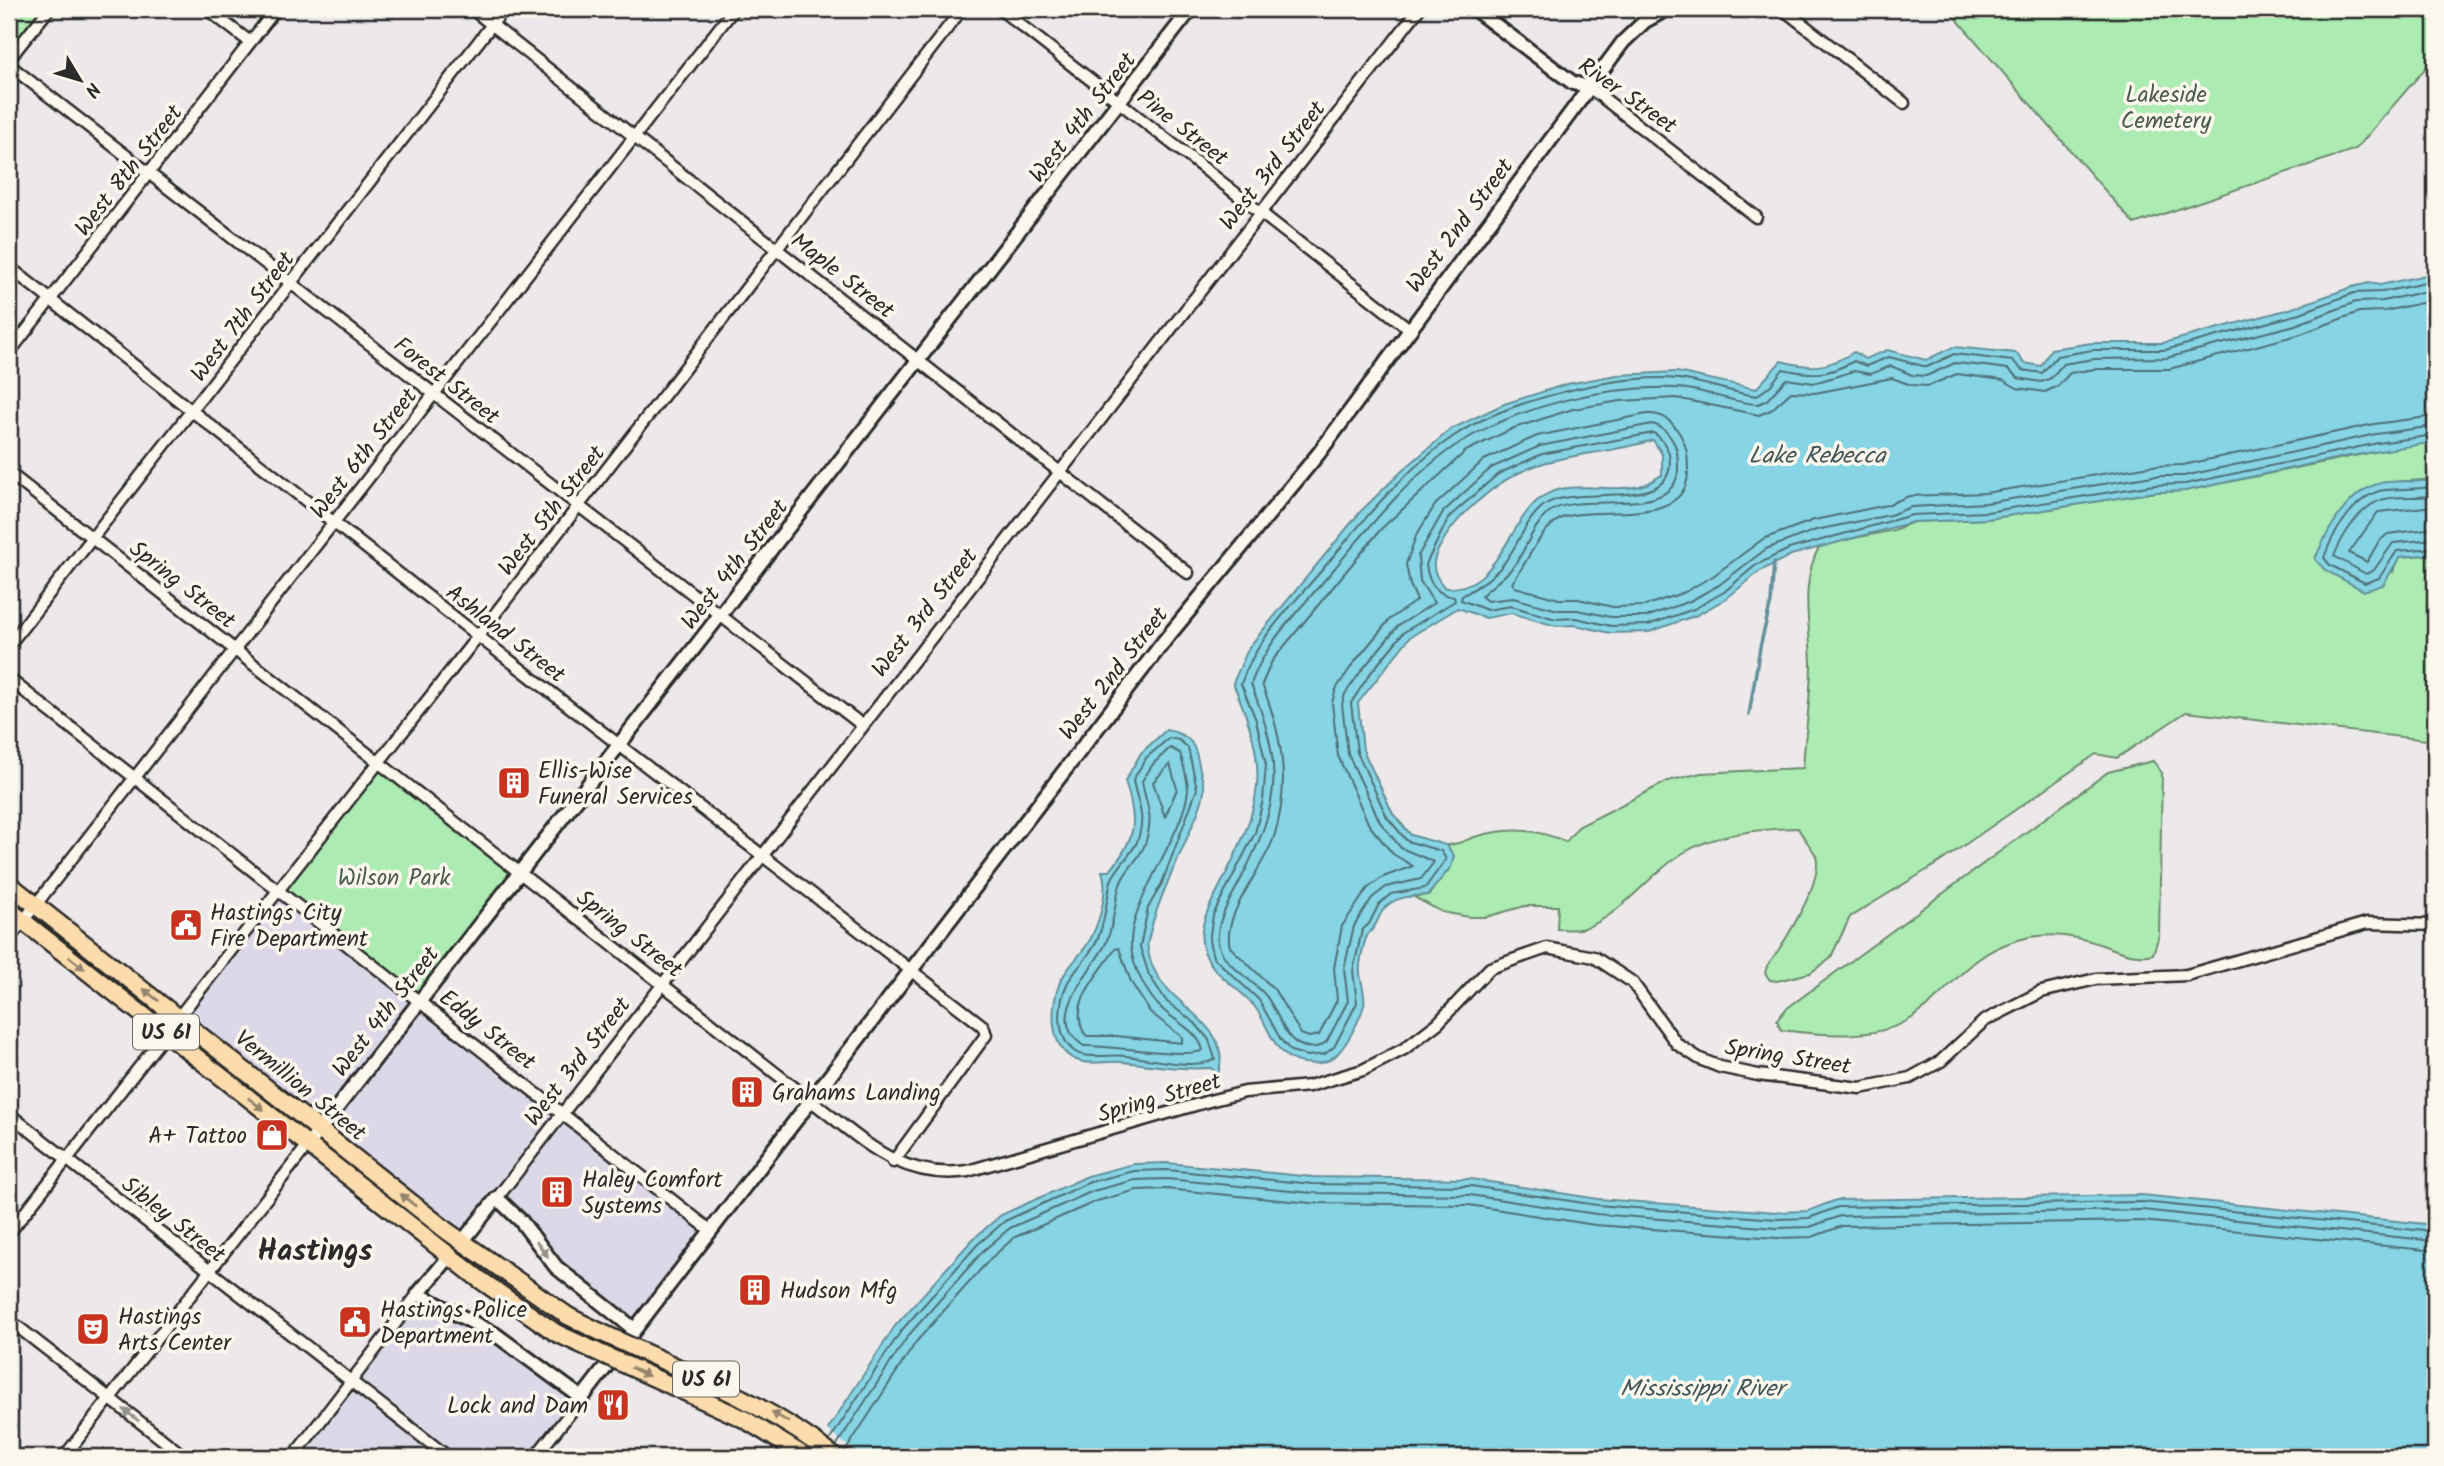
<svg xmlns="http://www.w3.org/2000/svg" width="2444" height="1466" viewBox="0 0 2444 1466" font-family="Kalam,sans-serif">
	<rect width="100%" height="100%" fill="#ede9ea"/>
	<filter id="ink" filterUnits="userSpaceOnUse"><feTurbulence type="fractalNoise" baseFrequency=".0143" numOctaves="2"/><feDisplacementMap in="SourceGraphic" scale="14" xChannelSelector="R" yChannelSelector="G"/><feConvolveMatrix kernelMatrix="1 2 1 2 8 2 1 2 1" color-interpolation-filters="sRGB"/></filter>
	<g filter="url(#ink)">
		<g fill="#dcd8e8">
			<path d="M278,890L710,1230L634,1329L556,1267L497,1199L467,1229L453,1232L178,1016Z"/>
			<path d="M418,1294L495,1334L582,1398L535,1457H293Z"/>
		</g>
		<g fill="#acebb2" stroke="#6c8b6e" stroke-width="2">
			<path d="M9,9H49L9,59Z"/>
			<path d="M1948,9H2435V57L2356,149L2134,224Z"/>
			<path d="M2421,442H2435V479L2382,483L2350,503L2321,546L2393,572L2400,557L2435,554V741L2186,712L2117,758L2096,754L1940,862L1850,917L1830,959L1810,973L1777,981L1770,980L1765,973L1767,966C1783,945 1824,881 1816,856C1812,847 1803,838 1798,828C1761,829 1716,833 1683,853C1650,873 1619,918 1584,928C1576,931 1566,929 1557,929L1558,906H1525L1486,917H1469L1442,912L1412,896L1429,895L1454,856L1446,845C1460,845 1466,839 1478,836C1510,828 1536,828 1566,842L1578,827L1668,781L1701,773L1803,768C1805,733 1811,698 1811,663C1810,622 1799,584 1820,545L1894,530L1913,522L1988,519L2155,492L2185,491Z"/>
			<path d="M2153,761L2162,773L2159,935L2153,954C2132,960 2107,945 2086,940C2063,934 2041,933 2018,940C1967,954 1952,991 1912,1018C1877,1041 1820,1035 1781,1030L1777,1020L1786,1009L2108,772Z"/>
			<path d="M379,762L520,872L421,1001L278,890Z"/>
		</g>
		<g fill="#86d4e4" stroke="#62909a" stroke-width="2" fill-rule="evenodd">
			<path d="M2435,273V442L2344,457L2185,491L2155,492L1988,519L1913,522L1791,555L1760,571L1727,598L1697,615L1649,632L1610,633L1575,625L1556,626L1511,613L1486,618L1458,608L1410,637L1358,703L1363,750L1393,814L1411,835L1446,845L1454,856L1451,867L1428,895C1414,896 1394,896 1384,909C1377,918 1377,927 1368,934C1364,941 1359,963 1360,973C1361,983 1366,996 1364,1005C1360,1019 1349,1041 1339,1052C1326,1068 1296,1067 1282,1052C1270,1040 1266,1022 1255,1007C1238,985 1207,974 1202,943C1199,923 1212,901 1221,884C1263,801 1271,771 1233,683L1249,647L1361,511L1402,471L1451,429L1504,404L1567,384L1617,375L1677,372L1756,389L1781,361C1811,369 1826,369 1854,352L1865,359L1887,350L1926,360L1953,347L2016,353L2024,363L2041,366L2051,349L2092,343H2163L2290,309L2352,287L2369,283L2380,285ZM1653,440L1662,454V475C1656,478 1649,484 1643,485C1610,495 1567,476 1538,500C1506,528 1497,591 1445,588C1427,568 1433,558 1446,536C1455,522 1465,512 1478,501C1536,448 1585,461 1653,440Z"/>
			<path d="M2435,479V554L2400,557L2383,585L2364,591L2325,570L2315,559C2327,531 2349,490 2381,483C2399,479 2417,484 2435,479Z"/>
			<path d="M1166,730C1192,734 1196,746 1200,770C1201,776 1205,785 1204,791C1203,804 1195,819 1190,831C1175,867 1156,903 1148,941C1146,948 1149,955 1151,962C1165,1007 1235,1023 1218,1074L1211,1068C1177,1070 1154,1065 1121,1062C1108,1061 1090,1065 1079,1061C1048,1051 1050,1006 1060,982C1067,966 1083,954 1091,938C1100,920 1109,890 1102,871H1110C1137,837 1138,821 1125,781L1141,753Z"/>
			<path d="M1167,1163L1313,1177L1471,1179L1598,1199L1777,1212L1808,1211L1836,1200L2142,1195L2435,1225V1457H810L895,1326L972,1240L1001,1215L1088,1176L1134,1164Z"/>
		</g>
		<path fill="#ede9ea" d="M825,1428L862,1457H806Z"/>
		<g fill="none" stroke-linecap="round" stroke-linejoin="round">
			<g stroke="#4f6f75" stroke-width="2">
				<path d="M2435,281L2382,292L2354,293L2292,316L2165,350H2093L2057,356L2042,373L2022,370L2013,361L1954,354L1927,367L1889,357L1866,366L1854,361C1825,377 1812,375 1783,369L1771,385L1757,396C1730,393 1705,382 1679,379C1617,373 1506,401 1454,436C1405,469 1365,518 1327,564C1296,602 1257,636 1241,684L1256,720L1266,765L1263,800L1255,833L1213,915L1209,941L1213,957L1259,1000L1281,1040L1291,1051L1308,1056L1325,1054L1334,1047L1357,1003L1353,971L1362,930L1369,924L1379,904L1391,894L1425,888L1446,859L1441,851L1407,841L1387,817L1357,752L1351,703L1369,675L1404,632L1455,601L1454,597C1435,594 1428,582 1426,564L1449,517L1498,474L1542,454L1653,433C1660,436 1667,446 1669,454C1681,517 1574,481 1543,506C1527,519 1519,542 1507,559C1496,576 1479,586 1462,596L1461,600L1487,610L1511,606L1556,619L1576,618L1611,626L1648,625L1694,609L1724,592L1756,565L1789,549L1912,515L1987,512L2154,485L2185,484L2378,443L2435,435"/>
				<path d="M2435,289L2383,301L2356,302L2295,325L2166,358L2094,359L2063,364L2051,378L2041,382L2018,378L2008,369L1985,366L1955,363L1926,376L1912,375L1891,366L1870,374L1854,371L1814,383L1786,379L1767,400L1758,404C1729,403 1703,388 1675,388C1603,386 1523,405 1461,442C1415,470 1369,527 1334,569C1305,605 1266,639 1251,684C1284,768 1281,801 1240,881C1231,899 1216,920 1218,941C1220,964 1253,979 1266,996C1277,1009 1283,1036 1298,1044C1307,1049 1319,1049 1327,1041L1348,1001L1344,969L1354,926L1372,898L1386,887L1421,879L1434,862L1401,848L1380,822L1348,754L1342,704L1345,694L1362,670L1398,626L1434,603L1420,581L1418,556L1443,512L1491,468L1540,446L1652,424C1664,427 1670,435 1675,445C1678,452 1678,459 1678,467C1679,524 1577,488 1548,513C1532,527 1526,550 1513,567C1504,578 1491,586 1481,596L1487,601L1513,598L1558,610H1577L1612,617H1646L1690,601L1719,585L1766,549L1816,530L1890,515L1911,507L1986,503L2153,476H2184L2376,434L2435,426"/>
				<path d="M2435,300L2385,311L2359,312L2298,335L2169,369H2095L2070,373L2058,386L2045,392L2017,388L2003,380L1957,374L1928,386L1911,385L1892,378L1815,393L1791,392L1771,410L1759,415L1676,398L1620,401L1573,409L1514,428L1466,451L1381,529L1272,661L1262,684C1282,735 1291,783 1274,837C1264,868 1221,915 1230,947L1274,989L1301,1034L1309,1037L1319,1035L1337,1000L1334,968L1342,926L1368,888L1383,877L1413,866L1393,854L1369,825L1338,756L1332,703L1336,689L1353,664L1390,619L1417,600L1410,585L1406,564L1416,536L1435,505L1484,460L1537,436L1647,414C1661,413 1670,419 1678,431C1687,445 1688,455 1688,471C1688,531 1591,503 1560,519C1539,530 1526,565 1512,583L1515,587L1559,599H1578L1613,607L1644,606L1685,592L1713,576L1763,539L1814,520L1887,505L1909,496L1985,493L2151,466L2183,465L2374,424L2435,416"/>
				<path d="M2435,486C2419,490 2402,488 2385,490C2357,493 2332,533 2324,558L2330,565L2365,583L2379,578L2397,551L2435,548"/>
				<path d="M2435,495C2419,499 2401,495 2385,499C2362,503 2342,536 2334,556L2366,574L2374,570L2393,543L2435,539"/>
				<path d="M2435,506L2378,512L2349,553L2367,562L2379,541L2388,534L2435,528"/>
				<path d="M1169,738L1179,740L1188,748L1197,789L1162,883L1148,908L1140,947L1149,975L1167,1002L1195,1023L1209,1040L1215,1059C1195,1071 1149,1058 1126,1056C1112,1054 1085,1060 1074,1051C1055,1036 1058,1002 1068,982C1077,967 1092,954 1098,938C1106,919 1106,901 1111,881C1114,871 1131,855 1137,842C1147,813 1137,805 1133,780L1146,758Z"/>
				<path d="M1170,748L1180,753C1183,764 1188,779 1188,790C1184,836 1128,901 1131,947C1133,968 1147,995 1162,1009C1176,1022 1198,1031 1203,1050C1189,1059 1109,1045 1084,1046C1041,1019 1094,969 1106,943C1115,922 1114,903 1120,885C1124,871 1140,859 1145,844C1155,814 1146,807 1142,781L1153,764Z"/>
				<path d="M1170,764L1177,789L1165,817L1153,782Z"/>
				<path d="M1119,948L1131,982L1150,1012L1182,1037V1043L1117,1036H1087L1084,1033C1068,1001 1100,974 1115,949Z"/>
				<path d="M829,1441L901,1331L977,1245L1005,1221L1090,1182L1134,1171L1167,1170L1313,1184L1471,1186L1597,1205L1777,1219L1809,1218L1838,1207L2142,1202L2435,1232"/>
				<path d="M836,1446L908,1336L983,1251L1010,1228L1093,1191L1135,1180L1167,1179L1312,1193L1470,1195L1596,1214L1777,1228L1810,1227L1840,1216L2142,1210L2435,1241"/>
				<path d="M844,1453L916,1342L991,1258L1015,1237L1097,1201L1137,1190L1166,1189L1311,1203L1469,1205L1595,1225L1777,1238L1812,1237L1842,1226L2142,1221L2435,1251"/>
			</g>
			<path stroke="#62909a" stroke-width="3.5" d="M1749,715L1760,647L1771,602L1774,562"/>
			<defs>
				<g id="minor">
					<path d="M207,9L250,42"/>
					<path d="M472,9L1188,573"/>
					<path d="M1000,9L1408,328"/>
					<path d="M1783,9L1904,103"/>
					<path d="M9,59L49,9"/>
					<path d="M9,65L862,725"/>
					<path d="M1589,87L1756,217"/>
					<path d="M9,267L478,636L983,1026L986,1035L893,1162"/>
					<path d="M9,353L276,9"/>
					<path d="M9,473L810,1100C861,1138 899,1181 968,1171L1209,1101L1245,1092L1309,1086L1363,1070L1404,1049L1438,1023L1490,968L1547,948L1594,957L1632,982L1677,1044L1700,1059L1720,1067L1758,1075L1860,1088L1910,1078L1941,1061L1984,1021L2041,992L2096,979L2187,975L2367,923L2435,925"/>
					<path d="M9,645L504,9"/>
					<path d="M9,679L710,1230"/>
					<path d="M9,939L734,9"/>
					<path d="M9,1114L448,1457"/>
					<path d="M497,1198L1419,9"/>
					<path d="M9,1233L478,636L962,9"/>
					<path d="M9,1320L185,1457"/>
					<path d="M64,1457L308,1145"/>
					<path d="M293,1457L418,1294"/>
					<path d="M535,1457L582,1398"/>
				</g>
				<g id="tertiary">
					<path d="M1474,9L1573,83L1589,87"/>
					<path d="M308,1145L1191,9"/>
					<path d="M462,1242L497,1198L521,1221L556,1267L634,1329"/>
					<path d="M450,1256L418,1294L495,1334L582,1398L1165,640L1319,453L1623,42L1645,21L1667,9"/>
				</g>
				<g id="trunk">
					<path d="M9,884L447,1231L568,1316"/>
					<path d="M9,910L479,1279L556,1333"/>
				</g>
			</defs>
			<use href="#minor" stroke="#2b2b2b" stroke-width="15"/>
			<use href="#tertiary" stroke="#2b2b2b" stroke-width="18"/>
			<use href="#trunk" stroke="#2b2b2b" stroke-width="21"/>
			<use href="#minor" stroke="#fbf7ec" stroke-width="10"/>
			<use href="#tertiary" stroke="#fbf7ec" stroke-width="12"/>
			<use href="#trunk" stroke="#fcdcac" stroke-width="16"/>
			<defs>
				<g id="trunk-bridge">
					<path d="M568,1316C659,1363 754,1393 835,1457"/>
					<path d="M556,1333L744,1419L806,1457"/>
				</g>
			</defs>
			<use href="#trunk-bridge" stroke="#2b2b2b" stroke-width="21" stroke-linecap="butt"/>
			<use href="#trunk-bridge" stroke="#fcdcac" stroke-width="16"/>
		</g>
		<defs><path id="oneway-solid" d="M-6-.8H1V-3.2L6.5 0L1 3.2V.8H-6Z" transform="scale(1.75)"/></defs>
		<g fill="#94846c">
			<use href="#oneway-solid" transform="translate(77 963) rotate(38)"/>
			<use href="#oneway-solid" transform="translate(151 995) rotate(-142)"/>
			<use href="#oneway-solid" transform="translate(256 1104) rotate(38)"/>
			<use href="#oneway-solid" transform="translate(408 1200) rotate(-141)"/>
			<use href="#oneway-solid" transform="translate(640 1372) rotate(25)"/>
			<use href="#oneway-solid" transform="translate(780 1417) rotate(-150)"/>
		</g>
		<g fill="#93918c">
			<use href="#oneway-solid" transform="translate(542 1249) rotate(52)"/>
			<use href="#oneway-solid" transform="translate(131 1415) rotate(-142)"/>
		</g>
	</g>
	<defs>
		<symbol id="building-square" viewBox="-11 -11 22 22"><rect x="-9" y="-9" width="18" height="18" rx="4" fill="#c8321e" stroke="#fbf7ec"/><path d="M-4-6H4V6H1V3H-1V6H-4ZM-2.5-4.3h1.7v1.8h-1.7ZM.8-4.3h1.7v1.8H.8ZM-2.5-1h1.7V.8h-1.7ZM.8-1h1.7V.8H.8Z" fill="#fff"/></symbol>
		<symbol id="civic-square" viewBox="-11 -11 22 22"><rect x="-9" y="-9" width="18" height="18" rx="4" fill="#c8321e" stroke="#fbf7ec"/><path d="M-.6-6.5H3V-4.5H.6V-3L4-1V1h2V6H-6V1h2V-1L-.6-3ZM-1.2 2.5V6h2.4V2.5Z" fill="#fff"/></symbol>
		<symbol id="shop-square" viewBox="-11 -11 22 22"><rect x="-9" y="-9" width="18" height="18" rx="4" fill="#c8321e" stroke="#fbf7ec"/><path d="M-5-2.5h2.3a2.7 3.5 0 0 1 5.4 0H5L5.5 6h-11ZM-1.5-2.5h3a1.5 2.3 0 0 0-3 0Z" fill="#fff"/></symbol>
		<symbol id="theatre-square" viewBox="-11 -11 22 22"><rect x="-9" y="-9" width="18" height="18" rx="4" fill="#c8321e" stroke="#fbf7ec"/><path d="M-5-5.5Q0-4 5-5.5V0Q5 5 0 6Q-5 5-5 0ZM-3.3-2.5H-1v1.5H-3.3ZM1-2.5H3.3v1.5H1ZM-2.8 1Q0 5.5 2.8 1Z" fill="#fff"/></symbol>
		<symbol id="restaurant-square" viewBox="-11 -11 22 22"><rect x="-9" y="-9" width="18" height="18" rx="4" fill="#c8321e" stroke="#fbf7ec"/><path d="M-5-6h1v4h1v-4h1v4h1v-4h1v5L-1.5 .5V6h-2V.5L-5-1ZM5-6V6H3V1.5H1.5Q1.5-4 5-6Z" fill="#fff"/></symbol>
	</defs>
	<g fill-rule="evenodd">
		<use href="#building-square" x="495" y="764" width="38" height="38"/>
		<use href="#civic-square" x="167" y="906" width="38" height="38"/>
		<use href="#building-square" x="728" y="1073" width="38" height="38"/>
		<use href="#shop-square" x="253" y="1116" width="38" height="38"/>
		<use href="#building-square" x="538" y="1173" width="38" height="38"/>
		<use href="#building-square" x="736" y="1271" width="38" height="38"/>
		<use href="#civic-square" x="336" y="1303" width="38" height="38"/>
		<use href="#theatre-square" x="74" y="1310" width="38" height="38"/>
		<use href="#restaurant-square" x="594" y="1386" width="38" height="38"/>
	</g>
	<g text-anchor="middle" stroke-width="7" stroke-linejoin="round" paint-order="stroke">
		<g fill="#fbf7ec" stroke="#696865" stroke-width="2">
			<rect x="133" y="1014.5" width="66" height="35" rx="5"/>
			<rect x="673" y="1361.5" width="66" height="35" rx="5"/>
		</g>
		<g font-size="21" font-weight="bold" fill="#2b2b2b">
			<text x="166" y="1039">US 61</text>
			<text x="706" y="1386">US 61</text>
		</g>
		<g font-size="23" fill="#4b5b4d" stroke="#fbf7ec">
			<text x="2166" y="102">Lakeside<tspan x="2166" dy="26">Cemetery</tspan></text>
			<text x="394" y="885">Wilson Park</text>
		</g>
		<g font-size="23" fill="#2b2b2b" stroke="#fbf7ec">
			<text transform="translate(1628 95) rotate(35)" y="8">River Street</text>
			<text transform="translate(1082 117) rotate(-52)" y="8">West 4th Street</text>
			<text transform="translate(1183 127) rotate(38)" y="8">Pine Street</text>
			<text transform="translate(1272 165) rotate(-52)" y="8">West 3rd Street</text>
			<text transform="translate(128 170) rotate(-52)" y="8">West 8th Street</text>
			<text transform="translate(1459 225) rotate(-53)" y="8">West 2nd Street</text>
			<text transform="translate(843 275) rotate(38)" y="8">Maple Street</text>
			<text transform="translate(242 316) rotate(-53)" y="8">West 7th Street</text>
			<text transform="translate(447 380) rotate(38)" y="8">Forest Street</text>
			<text transform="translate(363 453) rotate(-52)" y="8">West 6th Street</text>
			<text transform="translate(551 510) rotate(-52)" y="8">West 5th Street</text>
			<text transform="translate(734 564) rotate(-52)" y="8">West 4th Street</text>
			<text transform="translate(183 584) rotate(38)" y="8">Spring Street</text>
			<text transform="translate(924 612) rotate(-52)" y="8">West 3rd Street</text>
			<text transform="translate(506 633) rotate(38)" y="8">Ashland Street</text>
			<text transform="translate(1113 673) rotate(-52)" y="8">West 2nd Street</text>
			<text transform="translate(630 933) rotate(38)" y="8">Spring Street</text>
			<text transform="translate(385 1011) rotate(-52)" y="8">West 4th Street</text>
			<text transform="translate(488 1029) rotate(38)" y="8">Eddy Street</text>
			<text transform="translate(1788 1056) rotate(9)" y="8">Spring Street</text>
			<text transform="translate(577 1061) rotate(-52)" y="8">West 3rd Street</text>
			<text transform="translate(301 1085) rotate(39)" y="8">Vermillion Street</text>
			<text transform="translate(1159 1097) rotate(-16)" y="8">Spring Street</text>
			<text transform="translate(174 1219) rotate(38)" y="8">Sibley Street</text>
		</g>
		<g font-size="23" fill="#2b2b2b" stroke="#fbf7ec" text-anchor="start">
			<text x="538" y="778">Ellis-Wise<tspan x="538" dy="26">Funeral Services</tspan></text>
			<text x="210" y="920">Hastings City<tspan x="210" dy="26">Fire Department</tspan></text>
			<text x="772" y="1100">Grahams Landing</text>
			<text x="247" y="1143" text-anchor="end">A+ Tattoo</text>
			<text x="582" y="1187">Haley Comfort<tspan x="582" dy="26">Systems</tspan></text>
			<text x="780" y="1298">Hudson Mfg</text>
			<text x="380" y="1317">Hastings Police<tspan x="380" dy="26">Department</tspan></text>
			<text x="118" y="1324">Hastings<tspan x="118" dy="26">Arts Center</tspan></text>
			<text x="588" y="1413" text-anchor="end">Lock and Dam</text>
		</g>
		<g font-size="24" font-style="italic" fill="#425559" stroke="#fbf7ec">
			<text x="1817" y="463">Lake Rebecca</text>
			<text x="1702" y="1396">Mississippi River</text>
		</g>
		<g font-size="30" font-weight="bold" fill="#2b2b2b" stroke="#fbf7ec">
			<text x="315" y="1260">Hastings</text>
		</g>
	</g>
	<rect width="2444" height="1466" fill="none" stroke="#fbf7ec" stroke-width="35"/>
	<rect x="18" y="18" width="2409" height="1431" fill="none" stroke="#2b2b2b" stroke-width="2.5" filter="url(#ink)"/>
	<g transform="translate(80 80) rotate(128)" stroke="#fbf7ec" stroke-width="5" paint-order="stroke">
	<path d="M0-5L12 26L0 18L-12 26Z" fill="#2b2b2b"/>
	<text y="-10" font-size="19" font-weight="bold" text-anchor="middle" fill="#2b2b2b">N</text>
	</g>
</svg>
